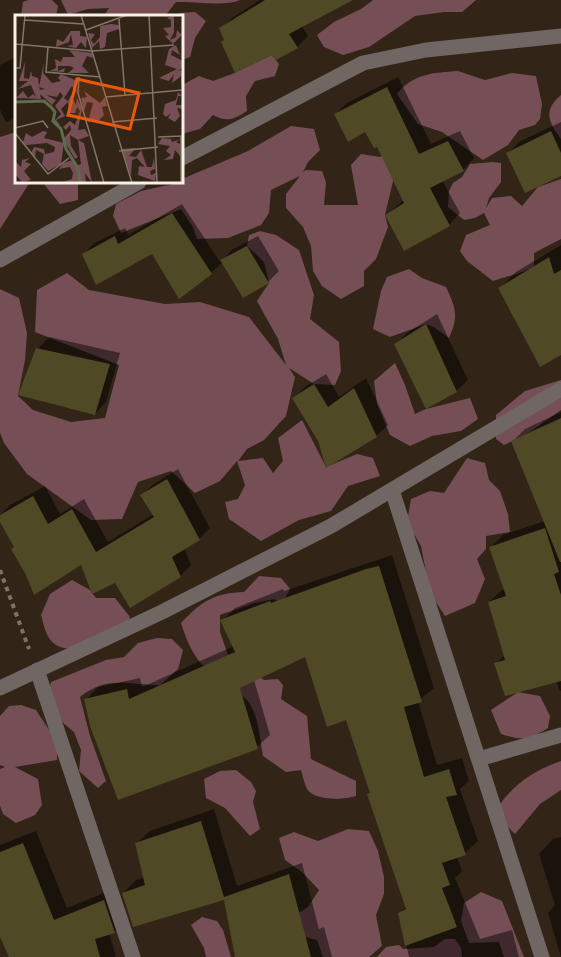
<svg xmlns="http://www.w3.org/2000/svg" width="561" height="957" viewBox="0 0 561 957" font-family="'Asap Condensed',sans-serif">
	<rect width="100%" height="100%" fill="#322517"/>
	<g fill="#764e55">
		<path d="M28,0H52L58,6L56,16H21L23,2Z"/>
		<path d="M61,0H240C224,7 195,1 176,2L165,16H104L109,8L88,9L68,15Z"/>
		<path d="M373,0H476L462,12H444L415,16L369,47L343,55L324,47L317,35L334,22L361,9Z"/>
		<path d="M195,12L206,21L195,38L190,57L182,60V32L184,31L182,16L179,13Z"/>
		<path d="M272,55L279,64L275,76L255,81L246,96L247,111C234,119 228,123 213,115L200,129L182,134V85L199,76L213,81L232,74Z"/>
		<path d="M458,71L485,80L512,73L536,76L542,104L540,119L535,125L519,130L508,145L483,160L442,132L418,124L397,94C414,73 433,73 458,71Z"/>
		<path d="M561,95V139C548,122 543,110 561,95Z"/>
		<path d="M291,126L314,129L320,150L308,162L303,172L306,170L322,171L326,182L324,205H358L351,165L361,154L380,157L394,147V177L385,215L388,227L376,259L364,271V286L341,299L322,286L313,271L311,246L303,227L286,208V194L300,176L271,190L269,213L261,225L228,238L197,239L193,227L181,209L121,233L113,216L116,204L141,191L182,182V179L248,151Z"/>
		<path d="M16,132V182H30L0,229V137Z"/>
		<path d="M493,162L501,163V182L489,198L486,208L492,198L511,196L522,206L538,187L561,179V239L534,253V266C521,274 507,276 493,281L467,261L460,251L466,235L490,225L484,213L475,218L464,220L448,207L449,191L453,183L462,177L470,164Z"/>
		<path d="M36,182H78V200L60,204L43,183Z"/>
		<path d="M260,231L276,235L299,250L314,295L310,319L339,342L341,371L335,385L314,384L289,368L295,377L286,416L264,440L247,449L238,461L263,458L273,473L283,461L278,438L302,420L326,467L357,454L373,458L380,476L348,486L331,511L299,520L261,541L229,519L225,502L238,499L245,485L237,461L220,481L195,493L171,471L138,482L122,519L91,520L27,474L4,443L0,433V289L19,298L27,333L25,360L18,396L33,410L71,422L105,418L119,365L35,332L37,290L67,273L89,290L165,304L200,302L249,317L286,365L278,339L257,301L269,283L264,262L247,246L249,235Z"/>
		<path d="M409,269L422,278L446,287C456,308 459,317 449,338L434,327L426,324L390,337L373,329L381,291L387,277Z"/>
		<path d="M395,363L405,385L415,414L426,409L470,398L478,419L461,431L432,436L410,446L390,435L377,404L374,381Z"/>
		<path d="M561,380V410L527,434L504,445L496,439V415L525,391Z"/>
		<path d="M467,458L485,463L489,480L500,491L508,514L510,532L486,536V549L477,559L485,579L475,603L445,616L430,593L421,546L407,522L411,499L430,491L444,493Z"/>
		<path d="M259,576L281,578L290,589L282,604L274,599L254,603L220,615V632L228,655L264,680L278,679L283,685L281,699L307,716L311,759L356,781V796C344,800 314,801 307,789C304,783 303,776 301,770L286,772L263,756C260,740 259,720 251,706C243,692 228,686 216,676C196,663 188,645 181,623C202,601 214,593 244,592Z"/>
		<path d="M72,580L90,590L96,598H115L130,617L126,628C107,637 66,663 49,638C45,632 43,622 41,615L50,594Z"/>
		<path d="M157,638L172,639L183,650L178,669L160,685C128,685 107,675 80,697L90,736L106,781L98,788L79,771L81,750L74,732L61,721L49,694L51,682L106,660L124,657L138,643Z"/>
		<path d="M518,692L540,696L550,716L548,728C529,740 523,741 501,734L491,710Z"/>
		<path d="M21,705L36,710L57,742V760L15,767L38,779L42,805L35,815L16,823L3,814L0,806V769L5,767L0,765V716L9,706Z"/>
		<path d="M561,761V790L540,804L515,834L503,822L499,805C517,782 533,771 561,761Z"/>
		<path d="M236,770L251,782L256,791L253,802L260,829L250,836L225,808L206,798L204,779L220,771Z"/>
		<path d="M348,829L369,831L378,851L384,877V894L376,915L382,946L369,957H323L317,940L298,935L294,916L308,907L319,890L302,872L285,860L279,838L294,832L318,841Z"/>
		<path d="M481,892L502,901L524,957H504L499,942L469,943L461,921L464,903Z"/>
		<path d="M202,917L217,921L223,930L231,957H206L204,948L191,925Z"/>
		<path d="M445,939H455L461,948L462,957H377L386,947L399,945L403,949L434,947Z"/>
	</g>
	<g fill="#0007">
		<path d="M260,0H350L302,26L308,36L297,47L273,53L225,40L221,29L232,18Z"/>
		<path d="M16,57V118L6,122L0,110V65Z"/>
		<path d="M398,77L431,144L460,131L474,158L463,170L442,180L460,213L449,225L386,215L404,200L377,146L366,130L335,114L347,103Z"/>
		<path d="M561,122V174L508,153L519,142Z"/>
		<path d="M182,204L220,262L233,249L258,236L279,271L268,282L223,262L211,273L153,252L84,254L93,244L125,228L128,235Z"/>
		<path d="M561,245V354L500,288L516,272Z"/>
		<path d="M437,314L468,380L456,391L396,344L407,333Z"/>
		<path d="M49,337L120,353L106,402L95,414L38,349Z"/>
		<path d="M326,374L339,397L366,378L388,425L376,436L319,441L294,398L305,387Z"/>
		<path d="M561,412V691H560L556,681L496,664L505,654L489,602L502,590L505,589L491,547L503,535L545,521L513,441L525,429Z"/>
		<path d="M178,469L210,528L199,539L184,548L191,565L180,576L82,562L15,546L0,519V515L10,505L45,486L60,514L84,499L108,542L154,514L142,495L154,484Z"/>
		<path d="M392,555L434,688L418,701L437,765L462,758L469,781L460,789L478,841L465,853L457,857L462,871L455,878L480,939L512,930L519,957H409L399,913L407,906L347,718L306,655L254,680L270,735L257,747L86,700L98,687L140,678L142,687L234,646L222,621L235,608L283,589L284,591Z"/>
		<path d="M214,809L237,886L302,863L319,929L324,927L332,957H237L225,898L123,893L136,880L145,877L137,843L150,831Z"/>
		<path d="M36,831L67,908L116,888L127,919L114,932L109,933L116,957H11L0,933V845Z"/>
		<path d="M561,837V957L548,913L555,905L539,854L553,839Z"/>
	</g>
	<g fill="#4f4925">
		<path d="M265,0H353L289,34L298,48L276,60L272,55L235,73L221,42L224,40L219,28Z"/>
		<path d="M387,87L419,154L448,141L464,171L430,188L450,226L404,251L385,215L404,203L377,147L374,148L365,132L348,142L334,114Z"/>
		<path d="M551,131L561,153V176L525,193L506,153Z"/>
		<path d="M172,213L212,274L179,299L152,254L96,285L82,254L115,236L118,244Z"/>
		<path d="M247,246L269,283L243,298L220,260Z"/>
		<path d="M549,257L554,274L561,270V355L540,367L498,288Z"/>
		<path d="M426,324L457,392L426,409L394,344Z"/>
		<path d="M36,348L110,364L95,415L18,395Z"/>
		<path d="M314,384L328,407L354,388L377,437L326,468L318,441L292,398Z"/>
		<path d="M561,418V562H560L511,441Z"/>
		<path d="M167,479L200,540L172,557L181,577L130,608L115,583L92,594L81,565L34,595L26,575L11,549L14,547L0,522V515L33,496L48,524L72,509L96,552L154,517L140,495Z"/>
		<path d="M545,528L559,572L554,574L561,595V681L505,696L494,663L505,660L488,602L506,596L489,547Z"/>
		<path d="M379,566L422,702L404,707L424,777L449,769L457,795L446,797L466,855L442,863L450,885L442,888L457,927L405,946L398,913L406,909L367,794L370,793L346,720L327,727L305,657L240,688L258,749L118,800L90,726L84,699L127,689L129,699L235,652L220,620L270,601L271,603L366,569Z"/>
		<path d="M201,821L224,897L289,874L311,957H235L224,900L133,927L122,893L145,885L135,843Z"/>
		<path d="M23,843L54,920L104,900L115,933L95,939L100,957H9L0,937V852Z"/>
	</g>
	<g fill="none" stroke-linecap="round" stroke-linejoin="round">
		<path stroke="#7e7266" stroke-width="4" stroke-dasharray="4.5 4.5" stroke-linecap="butt" d="M0,570L29,649"/>
		<g stroke="#706663" stroke-width="15">
			<path d="M182,158L363,63L426,50L561,36"/>
			<path d="M0,260L139,182"/>
			<path d="M392,490L542,957"/>
			<path d="M37,670L133,957"/>
			<path d="M0,688L162,612L331,526L561,389"/>
			<path d="M479,759L561,735"/>
		</g>
	</g>
	<g transform="translate(15 15)">
		<rect width="168" height="168" fill="#322517"/>
		<path d="M159,0V17L155,25L161,22L162,15L167,20L158,29L150,21L154,20L148,13L156,12V5L152,3ZM96,9L104,10V14L92,18L90,32L85,34L84,26L77,33L73,18L80,19L76,25L79,29L85,22V11ZM56,16H65V21L72,22L71,33L66,27L61,33L51,31L58,30L56,19L54,27L41,32L42,24L48,27ZM161,30L165,40L157,35L156,40L168,46V53L162,56L166,55L168,60L157,68L159,59L154,66L144,63L162,54L150,50L154,34ZM54,35L77,38L78,43L72,41L67,51L74,58H53L59,53L55,51H43V56L50,53L49,57L35,56L41,53L40,44L46,47L48,42H60ZM10,47L9,63L14,64L16,56L17,61L23,63L26,84L1,83L8,76L13,83L18,79L21,82L16,70L3,74L13,66H4ZM29,47L28,58L37,68L46,66L43,63L46,59L60,65L62,79L57,71L49,83L53,86L56,80L61,90L62,83L67,93L63,115L70,114L74,121L63,125L69,128L77,168L70,158L71,168H45L57,164L58,158L55,152L44,154L48,148L58,145L62,151L66,149L63,125L55,120L56,131L63,142L60,144L48,124L56,115L55,110L51,115L48,112L55,106L60,110L65,96L62,92L60,98H54L53,87L46,94L50,101L41,105L45,110L37,108L46,99L40,91L48,81L45,77L42,82L31,80L41,85L37,90L25,79L24,75L30,74L24,72ZM69,76L85,88L90,82L92,91L87,92L89,100L84,105L73,107L78,88L72,87L69,96L66,83L72,82ZM163,77L167,81H163L161,90H168V94L162,93L165,101L160,107L153,103L156,98L151,102L148,99L150,89L161,85ZM28,116L32,117L29,123L49,128L46,149L33,156L27,149L29,139L21,135L20,142L16,138L19,132L29,134L30,139L39,137L40,132L32,128L11,130L8,127L11,118L17,122ZM147,123L156,124L157,127L166,124L161,127L165,129V141L160,135L158,144L149,145L156,140L151,136L155,131L143,129ZM121,133L114,141L121,142L126,135L132,152H137L139,143L140,154L135,156L136,160L141,158L140,166L123,160L124,151L130,152L122,143L117,145L116,161L107,134ZM15,143L10,147L16,149L9,156L16,165L7,167L0,159V146L6,152L7,145Z" fill="#764e55"/>
		<path fill="none" stroke="#5b6d4c" stroke-width="3" d="M0,87L29,86L36,92L40,97L38,106L46,114L51,134L63,153L65,168"/>
		<path fill="none" stroke="#81766a" stroke-width="1.5" d="M66,0L117,168M134,0L142,168M104,4L110,80M10,5L68,9M71,15L112,0M0,29L77,36L159,30M33,32L31,57L85,62M0,53H5L10,0M64,62L63,78L89,168M167,62L168,81M91,82L167,75M97,107L142,103M0,113L28,106L33,113M0,118L33,159L54,143M143,122L168,121M166,122V168M104,136L143,132"/>
		<path fill="#e8590c" fill-opacity="0.15" stroke="#e8590c" stroke-width="3" d="M62,64L124,78L115,114L53,100Z"/>
		<rect width="168" height="168" fill="none" stroke="#f8efe6" stroke-width="3"/>
	</g>
</svg>
